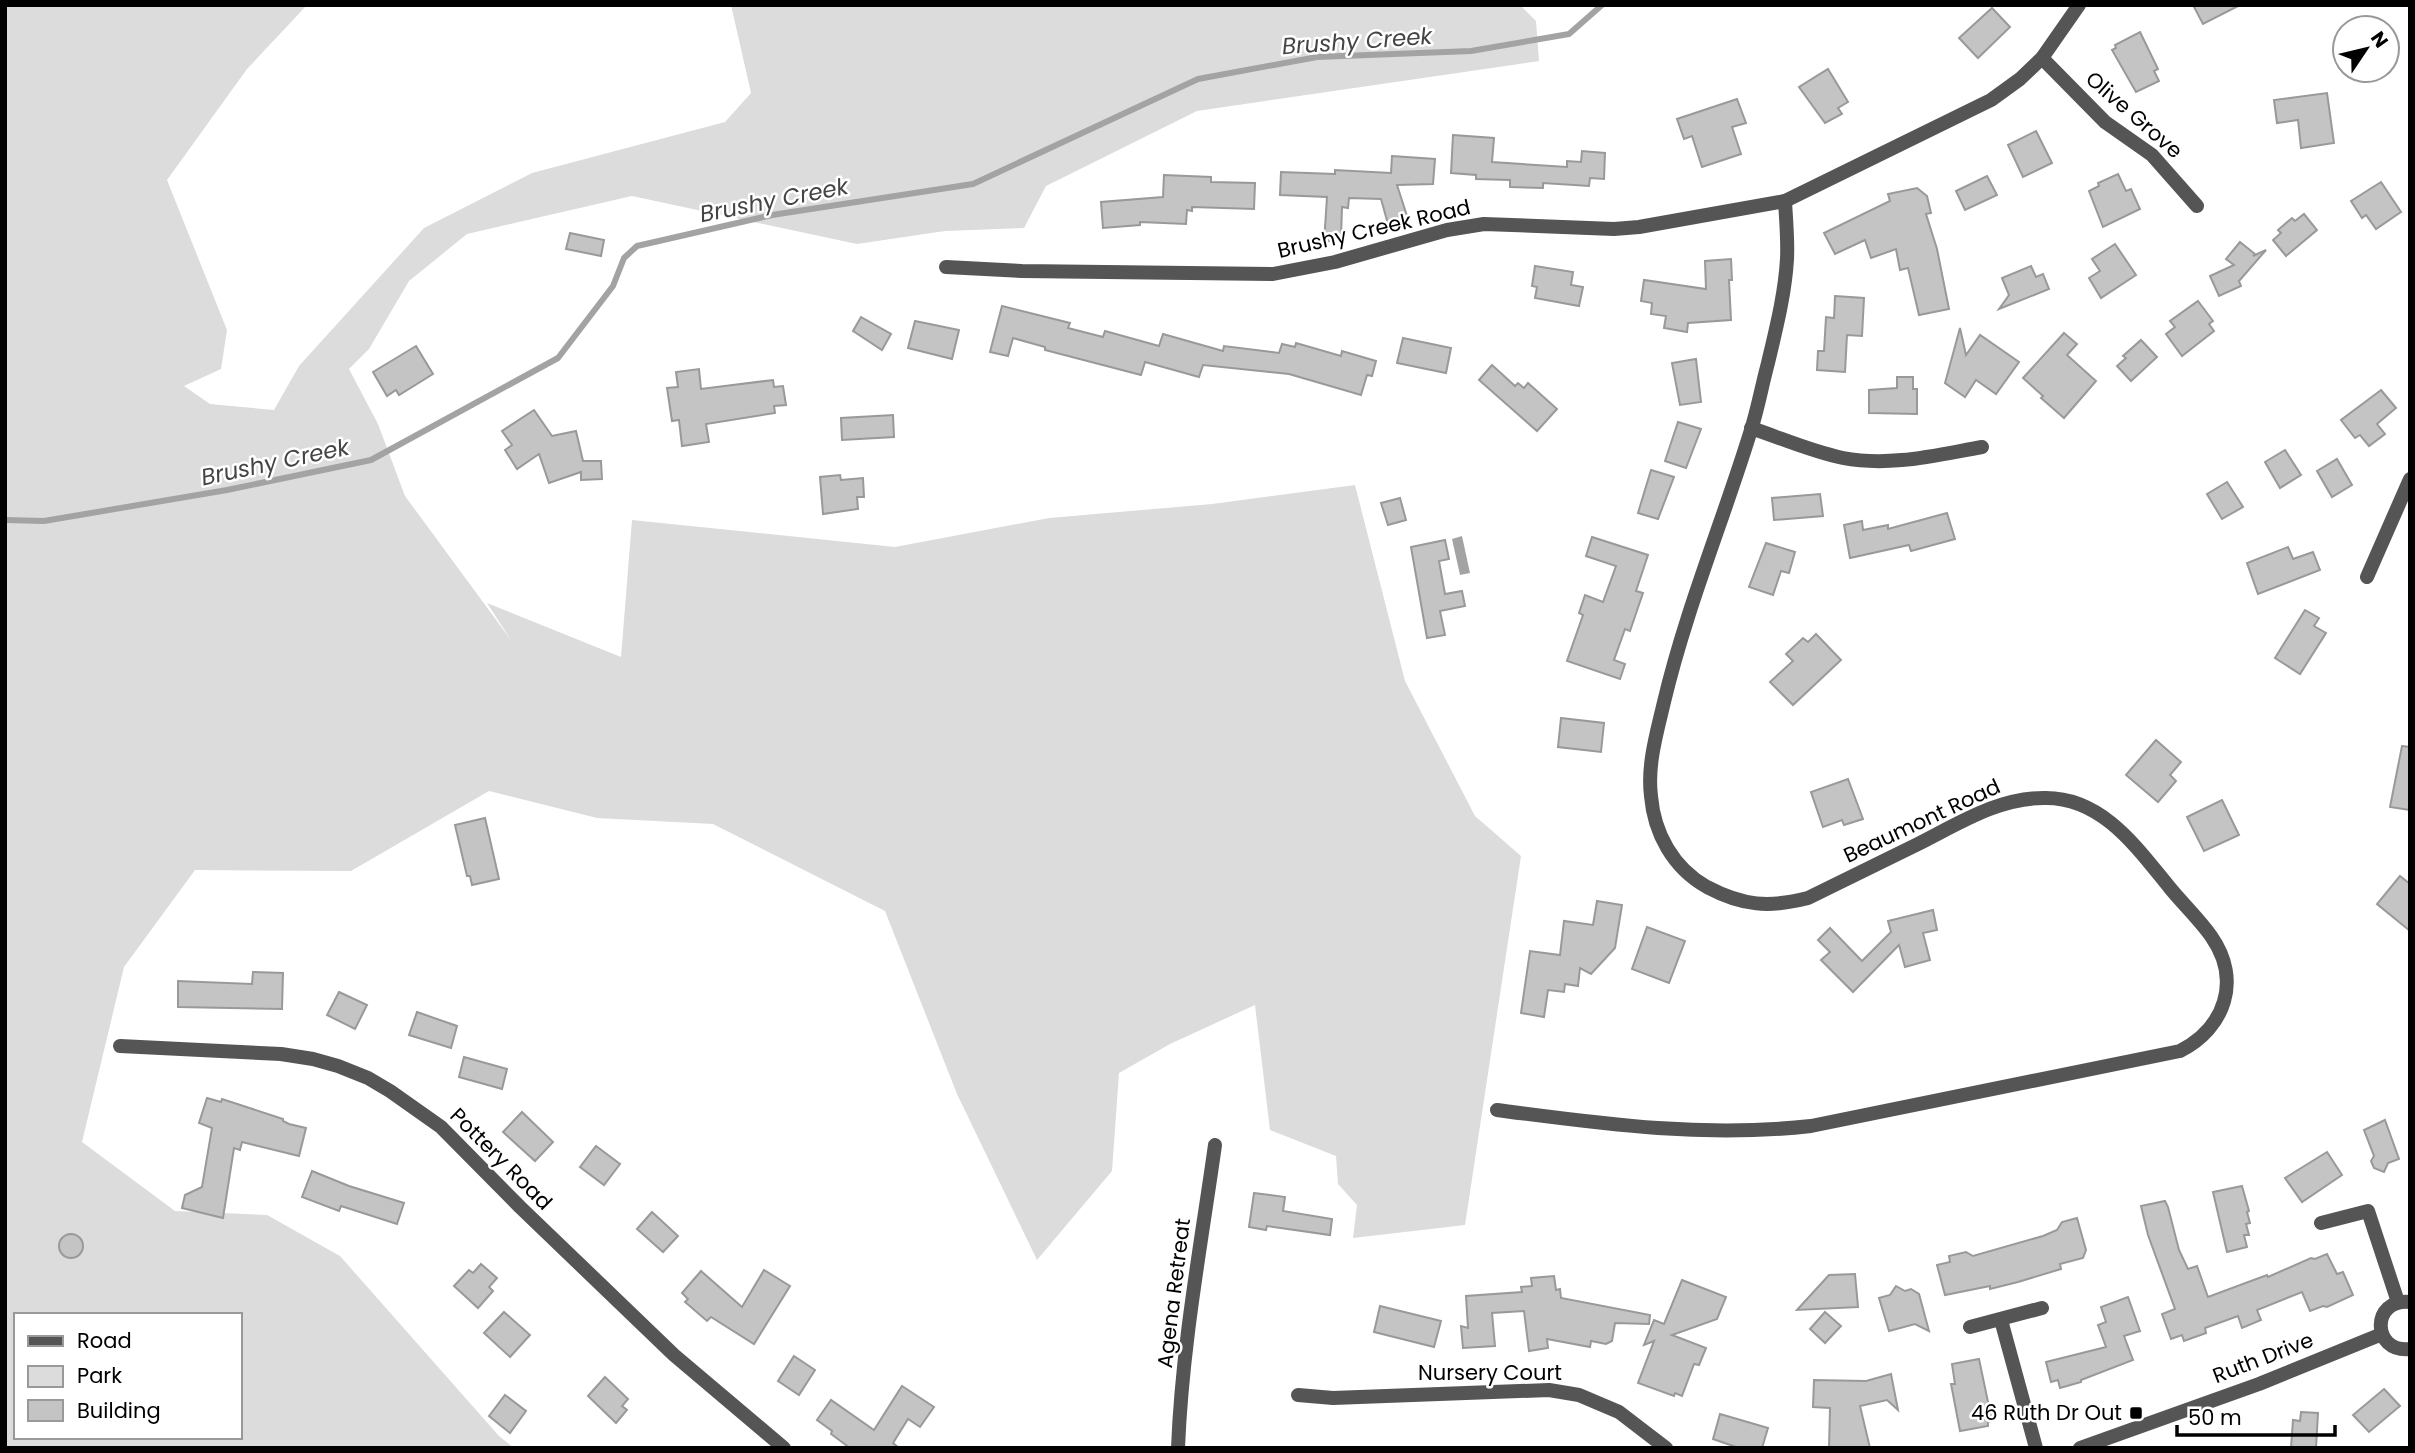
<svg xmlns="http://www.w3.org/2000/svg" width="2415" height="1453" viewBox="0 0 2415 1453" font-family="Poppins,sans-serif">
	<rect width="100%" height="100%" fill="#fff"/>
	<path fill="#dcdcdc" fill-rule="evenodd" d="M5,5H307L247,69L167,180L227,330L221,369L184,386L210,404L274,410L299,366L424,228L532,173L725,122L751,93L731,5H1520L1536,21L1539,61L1197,111L1046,186L1024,228L945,231L857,244L632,196L467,234L409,281L369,349L349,369L378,424L405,496L511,640L487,603L621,657L632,520L895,547L1049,518L1212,504L1355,485L1405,681L1475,816L1521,856L1465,1225L1353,1238L1357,1205L1338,1184L1336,1156L1270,1130L1255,1005L1170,1044L1119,1073L1112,1171L1037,1260L957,1094L885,911L713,824L597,818L489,791L351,871L195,870L124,967L82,1142L175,1211L267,1215L340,1256L499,1436L514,1448H5ZM16,1315H240V1437H16Z"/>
	<path fill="#a3a3a3" d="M1462,536L1470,573L1460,575L1452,539Z"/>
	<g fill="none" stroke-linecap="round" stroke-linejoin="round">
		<path stroke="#a3a3a3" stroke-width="6" d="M5,520L44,521L227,490L371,460L558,358L613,286L624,258L637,246L772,215L973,184L1198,79L1317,57L1471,51L1569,34L1602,5"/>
	</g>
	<g fill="#c4c4c4" stroke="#999" stroke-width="2">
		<path d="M2193,5H2240L2203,24Z"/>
		<path d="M1992,8L2010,27L1978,58L1959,38Z"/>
		<path d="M2140,32L2158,69L2154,71L2159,81L2136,92L2112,50L2116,48L2115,45Z"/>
		<path d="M1828,69L1848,102L1838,108L1842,114L1825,123L1799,87Z"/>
		<path d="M2327,93L2334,143L2301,148L2298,120L2277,123L2274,100Z"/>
		<path d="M1737,99L1746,123L1732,127L1741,154L1702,167L1692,136L1684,139L1677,119Z"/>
		<path d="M2036,131L2052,163L2023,177L2008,145Z"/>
		<path d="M1453,135L1494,138L1492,162L1567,167V161L1581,162L1582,151L1605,153L1604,179L1590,178L1589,186L1543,183V188L1510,187V180L1476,179V175L1451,173Z"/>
		<path d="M1392,156L1435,159L1433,184L1397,185L1407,216L1388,224L1381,199L1349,198L1348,208L1342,207L1341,237L1324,243L1327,197L1280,195L1281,172L1335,174V170L1391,173Z"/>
		<path d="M2118,174L2126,191L2131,189L2140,209L2103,227L2089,191L2099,186L2098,183Z"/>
		<path d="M1164,175L1211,177V182L1255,183L1254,209L1192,207V211L1187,210L1186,224L1140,222V225L1103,228L1101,202L1163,197Z"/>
		<path d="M1987,176L1997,195L1965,210L1956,191Z"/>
		<path d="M2381,182L2401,212L2376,229L2366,215L2362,218L2351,201Z"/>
		<path d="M1917,188L1927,196L1931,213L1926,214L1937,249L1949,309L1919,315L1908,268L1900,270L1896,249L1871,258L1865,240L1835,254L1824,233L1890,201L1888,194Z"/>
		<path d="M2304,214L2317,230L2286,256L2273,240L2281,233L2278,230L2292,218L2295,221Z"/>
		<path d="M570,233L604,240L601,256L566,249Z"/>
		<path d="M2240,242L2255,254L2253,256L2266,250L2239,281L2241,286L2219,296L2210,276L2234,265L2226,259Z"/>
		<path d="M2115,244L2136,275L2101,298L2089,278L2100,271L2092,259Z"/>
		<path d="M1731,259L1732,280H1729L1731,320L1688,323L1687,332L1664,328L1666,316L1651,314L1652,303L1641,301L1644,280L1706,289L1705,261Z"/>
		<path d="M1535,266L1573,272L1571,285L1583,287L1579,306L1535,298L1537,287L1532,286Z"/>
		<path d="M2031,266L2036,277L2043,274L2049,289L1999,309L2009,295L2002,278Z"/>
		<path d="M1835,296L1864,298L1862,336L1847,335L1845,372L1817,370L1818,351H1824L1826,317L1834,318Z"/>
		<path d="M2198,301L2213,321L2209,324L2214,331L2182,356L2166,334L2175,327L2170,321Z"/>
		<path d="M1002,306L1070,323L1068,328L1103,337L1105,331L1159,346L1163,334L1223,351L1224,346L1279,353L1282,344L1295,347L1296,343L1341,356L1342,351L1376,361L1372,376L1367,375L1361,395L1289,374L1203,365L1199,377L1145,362L1141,375L1045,350V347L1013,338L1008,356L990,352Z"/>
		<path d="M861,317L891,334L882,350L853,331Z"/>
		<path d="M915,321L959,330L952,359L908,348Z"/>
		<path d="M1960,328L1966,355L1980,335L2019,362L1996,394L1976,380L1965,397L1945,383Z"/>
		<path d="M2064,333L2077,344L2067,355L2096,381L2064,418L2041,398L2043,396L2023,378Z"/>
		<path d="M1403,338L1451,348L1446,373L1397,363Z"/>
		<path d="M2141,340L2157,357L2131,381L2117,366L2126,358L2123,356Z"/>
		<path d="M416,346L433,374L399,395L396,390L387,396L373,372Z"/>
		<path d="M1696,359L1701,402L1680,405L1672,363Z"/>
		<path d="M1492,365L1515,386L1518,383L1524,388L1528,383L1557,409L1537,431L1479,380Z"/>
		<path d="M699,369L701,389L773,380L774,387L783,386L786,405L774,406L775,413L706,424L709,442L682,446L679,420L672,421L667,388L678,387L676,372Z"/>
		<path d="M1897,377H1913V389H1917V414L1869,413V390L1897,388Z"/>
		<path d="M2381,390L2396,408L2377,424L2385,434L2369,446L2360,435L2355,438L2341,420Z"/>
		<path d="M534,410L552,436L576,431L583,461H601L602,479L581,480V472L549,483L539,454L517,469L505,450L512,445L502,431Z"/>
		<path d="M893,415L894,437L842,440L841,418Z"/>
		<path d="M1678,422L1701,429L1686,468L1665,461Z"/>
		<path d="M2285,450L2301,475L2280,488L2265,462Z"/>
		<path d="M2337,459L2352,485L2332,497L2317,471Z"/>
		<path d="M1651,470L1674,477L1658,519L1638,513Z"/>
		<path d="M840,475L841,480L863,478L864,497H857L858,509L823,514L820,477Z"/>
		<path d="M2227,482L2243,507L2222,519L2207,494Z"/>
		<path d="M1820,494L1823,516L1774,520L1772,498Z"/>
		<path d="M1400,498L1406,520L1388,525L1381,503Z"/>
		<path d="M1947,513L1955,539L1911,551L1909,545L1850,558L1844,525L1862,521L1863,530L1888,525V529Z"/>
		<path d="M1592,537L1648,555L1636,591L1643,593L1630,631L1625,629L1614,660L1625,664L1620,679L1567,661L1583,615L1579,613L1585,595L1603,602L1616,566L1586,556Z"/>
		<path d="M1445,540L1449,559L1439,561L1445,594L1462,591L1465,606L1440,611L1445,635L1427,638L1411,547Z"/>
		<path d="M1766,543L1795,552L1789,573L1781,571L1773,595L1749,587Z"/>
		<path d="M2288,547L2293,559L2313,552L2320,570L2258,594L2247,563Z"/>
		<path d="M2305,610L2319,618L2314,626L2326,633L2300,674L2275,658Z"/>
		<path d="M1816,634L1841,660L1793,705L1770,682L1793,661L1786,654L1803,638L1808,642Z"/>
		<path d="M1561,718L1604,723L1601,752L1558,747Z"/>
		<path d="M2156,740L2181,762L2170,775L2176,781L2158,802L2126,775Z"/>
		<path d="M2402,746L2410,747V810L2390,807Z"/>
		<path d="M1848,779L1863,819L1844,825L1842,820L1823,827L1811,792Z"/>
		<path d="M2222,800L2239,835L2204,851L2187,817Z"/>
		<path d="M485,818L499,879L472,885L470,876H467L455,825Z"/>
		<path d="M2400,876L2410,884V931L2377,904Z"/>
		<path d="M1597,901L1622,905L1615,948L1591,974L1580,968L1578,986L1565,984L1564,992L1548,990L1544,1017L1521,1013L1530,951L1560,955L1564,921L1593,925Z"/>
		<path d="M1933,910L1937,930L1923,933L1930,960L1905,967L1899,945L1853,992L1821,960L1830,952L1818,940L1830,928L1862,961L1891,932L1888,921Z"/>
		<path d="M1647,927L1685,941L1669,983L1632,969Z"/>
		<path d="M253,972L283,973L282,1009L178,1007V981L252,984Z"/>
		<path d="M339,992L367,1005L355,1029L327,1015Z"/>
		<path d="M417,1012L457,1026L451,1048L409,1035Z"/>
		<path d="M464,1057L507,1069L502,1089L459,1077Z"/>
		<path d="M207,1098L221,1102L222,1099L283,1119V1121L289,1124L306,1128L299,1156L242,1142L240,1150L234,1148L223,1218L182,1208L185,1195L202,1187L212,1128L199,1123Z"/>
		<path d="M522,1112L553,1142L535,1161L503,1132Z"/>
		<path d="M2385,1120L2399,1159L2388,1163L2384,1172L2374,1168L2371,1161L2374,1156L2364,1130Z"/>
		<path d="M596,1146L620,1164L604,1185L580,1167Z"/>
		<path d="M2327,1152L2342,1175L2302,1202L2285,1178Z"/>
		<path d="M312,1171L349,1186L404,1203L397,1224L341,1206L339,1211L302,1197Z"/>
		<path d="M2242,1186L2249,1211L2247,1212L2250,1223L2246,1224L2249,1235H2244L2247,1247L2227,1252L2213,1192Z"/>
		<path d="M1254,1193L1285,1197L1283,1211L1332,1219L1330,1235L1267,1226L1266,1230L1249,1227Z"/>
		<path d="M2165,1201L2168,1207L2179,1250L2188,1269L2197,1266L2208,1297L2267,1275L2268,1277L2311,1258L2315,1259L2327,1254L2337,1274L2343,1272L2353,1295L2327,1307L2323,1306L2310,1311L2302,1292L2257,1310L2261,1320L2242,1328L2238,1316L2205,1328L2206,1333L2184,1341L2182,1335L2171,1339L2162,1314L2175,1309L2148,1235L2141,1206Z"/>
		<path d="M652,1212L678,1236L663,1252L637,1229Z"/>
		<path d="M2077,1218L2086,1250L2083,1258L2060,1264L2061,1269L2018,1282L1990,1289V1286L1945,1295L1937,1265L1950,1262L1949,1256L1966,1252L1973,1256L2043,1236L2057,1230L2062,1222Z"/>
		<circle cx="71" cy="1246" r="12"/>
		<path d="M481,1264L497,1278L489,1287L493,1291L478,1308L454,1286L469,1270L473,1273Z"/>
		<path d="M764,1270L790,1286L754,1344L711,1317L707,1321L685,1302L688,1299L682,1293L701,1271L742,1307Z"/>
		<path d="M1855,1274L1858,1307L1797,1310L1829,1275Z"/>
		<path d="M1554,1276L1556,1290L1560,1289L1561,1298L1650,1315L1649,1324L1615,1323L1612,1341L1606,1344L1591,1341L1590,1347L1547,1339L1548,1348L1529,1351L1524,1311L1492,1313L1495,1346L1463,1348L1461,1326L1468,1328L1466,1296L1522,1292L1521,1287L1532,1286L1531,1278Z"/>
		<path d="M1682,1280L1726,1297L1717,1319L1672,1335L1706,1348L1699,1365L1694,1364L1682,1396L1675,1393L1674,1396L1638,1383L1654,1341L1644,1345L1654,1320L1664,1324Z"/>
		<path d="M1896,1286L1905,1291L1911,1289L1919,1294L1929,1331L1915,1324L1889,1331L1879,1298L1890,1295Z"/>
		<path d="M2128,1297L2140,1331L2124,1336L2133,1360L2081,1380V1382L2060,1388L2058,1380L2051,1382L2046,1362L2106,1347L2098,1325L2106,1322L2101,1307Z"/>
		<path d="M1380,1306L1441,1321L1434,1347L1374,1332Z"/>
		<path d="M504,1312L530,1335L510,1357L484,1333Z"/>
		<path d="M1825,1312L1841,1326L1825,1343L1810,1329Z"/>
		<path d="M794,1356L815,1370L799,1395L778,1381Z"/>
		<path d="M1979,1359L1992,1421L1988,1422V1426L1960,1431L1951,1384H1955L1952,1364Z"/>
		<path d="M1891,1374L1898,1410L1887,1400L1860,1406L1870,1448H1829L1830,1408L1813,1407L1814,1380L1866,1381Z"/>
		<path d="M605,1377L628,1399L622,1406L627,1410L616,1423L588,1396Z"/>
		<path d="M902,1386L934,1407L920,1427L908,1419L893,1443L899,1448H850L831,1434L832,1431L817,1420L831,1400L874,1430Z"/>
		<path d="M2384,1389L2400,1406L2369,1432L2353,1415Z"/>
		<path d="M505,1395L526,1411L510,1433L489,1416Z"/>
		<path d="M2301,1412L2318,1413L2316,1448H2291L2293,1420L2300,1421Z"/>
		<path d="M1720,1414L1768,1428L1762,1448H1739L1713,1439Z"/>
	</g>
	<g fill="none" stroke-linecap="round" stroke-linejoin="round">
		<g stroke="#555" stroke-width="14">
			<path d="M2042,58L2105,122L2152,155L2197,206"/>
			<path d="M946,267L1022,271L1273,274L1335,262L1447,230L1484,224L1614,229L1639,227L1785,201L1991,100L2020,79L2042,58L2079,5"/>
			<path d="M1751,428C1781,438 1813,452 1843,458C1890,467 1936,455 1982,447"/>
			<path d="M2367,577L2410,479"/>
			<path d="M120,1046L281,1054L313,1059L338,1066L368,1078L390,1091L441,1127L520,1207L674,1355L784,1448"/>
			<path d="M1497,1110C1603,1124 1703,1138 1811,1126L2180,1051C2225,1028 2242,980 2211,936C2199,919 2183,904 2170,888C2137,848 2103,798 2046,798C1999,797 1958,824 1918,844C1881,862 1845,880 1808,898C1769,908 1743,906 1707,887C1673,868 1654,833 1651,796C1647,765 1657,732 1664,702C1686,609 1723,521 1751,430C1758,408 1762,385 1768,363C1776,329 1785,294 1787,259C1788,240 1786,220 1785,201"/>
			<path d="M2321,1223L2368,1211L2398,1302"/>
			<path d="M2410,1302C2371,1298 2371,1353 2410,1349"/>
			<path d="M2001,1320L2036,1448"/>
			<path d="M1970,1327L2042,1308"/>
			<path d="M1298,1395L1333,1398L1549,1390L1579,1395L1619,1412L1666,1448"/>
			<path d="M1178,1448C1182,1346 1201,1245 1215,1145"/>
			<path d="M2080,1448L2259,1384L2382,1334"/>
		</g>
	</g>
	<rect fill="#000" stroke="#fff" stroke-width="2.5" x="2129" y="1406" width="14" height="14" rx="3.5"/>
	<g text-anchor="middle" stroke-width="5" stroke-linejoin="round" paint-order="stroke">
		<g font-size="21" fill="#000" stroke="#fff">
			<text transform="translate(2134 115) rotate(41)" y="7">Olive Grove</text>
			<text transform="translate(1374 229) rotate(-13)" y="7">Brushy Creek Road</text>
			<text transform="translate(1922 821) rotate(-25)" y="7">Beaumont Road</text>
			<text transform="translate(501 1159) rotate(45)" y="7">Pottery Road</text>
			<text transform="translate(1174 1293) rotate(-83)" y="7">Agena Retreat</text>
			<text transform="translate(2263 1358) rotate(-21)" y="7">Ruth Drive</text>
			<text x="1490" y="1380">Nursery Court</text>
		</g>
		<g font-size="21" fill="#000" stroke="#fff" text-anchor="end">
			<text x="2122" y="1420">46 Ruth Dr Out</text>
		</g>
		<g font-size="23" font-style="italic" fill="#444" stroke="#fff">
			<text transform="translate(1357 41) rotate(-4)" y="8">Brushy Creek</text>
			<text transform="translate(774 200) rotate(-11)" y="8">Brushy Creek</text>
			<text transform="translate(275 462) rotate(-12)" y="8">Brushy Creek</text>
		</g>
	</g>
	<rect width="2415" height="1453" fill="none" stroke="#000000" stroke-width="14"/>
	<rect x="14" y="1313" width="228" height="126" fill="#ffffff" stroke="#999999" stroke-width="2"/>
	<rect x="28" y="1336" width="35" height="10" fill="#555555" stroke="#999999" stroke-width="2"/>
	<text x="77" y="1348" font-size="21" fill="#000000">Road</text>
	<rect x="28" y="1366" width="35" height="21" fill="#dcdcdc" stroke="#999999" stroke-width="2"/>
	<text x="77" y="1383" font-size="21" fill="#000000">Park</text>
	<rect x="28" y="1400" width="35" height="21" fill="#c4c4c4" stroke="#999999" stroke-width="2"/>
	<text x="77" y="1418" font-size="21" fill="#000000">Building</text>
	<g transform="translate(2366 49) rotate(55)"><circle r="33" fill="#ffffff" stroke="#999999" stroke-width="2"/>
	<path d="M0-5L12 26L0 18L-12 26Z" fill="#000000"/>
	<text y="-10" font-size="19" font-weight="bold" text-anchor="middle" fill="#000000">N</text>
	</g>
	<path d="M2177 1425v10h158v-10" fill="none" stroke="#000000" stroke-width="3.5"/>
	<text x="2188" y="1425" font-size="21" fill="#000000" stroke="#ffffff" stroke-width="5" paint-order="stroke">50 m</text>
</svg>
